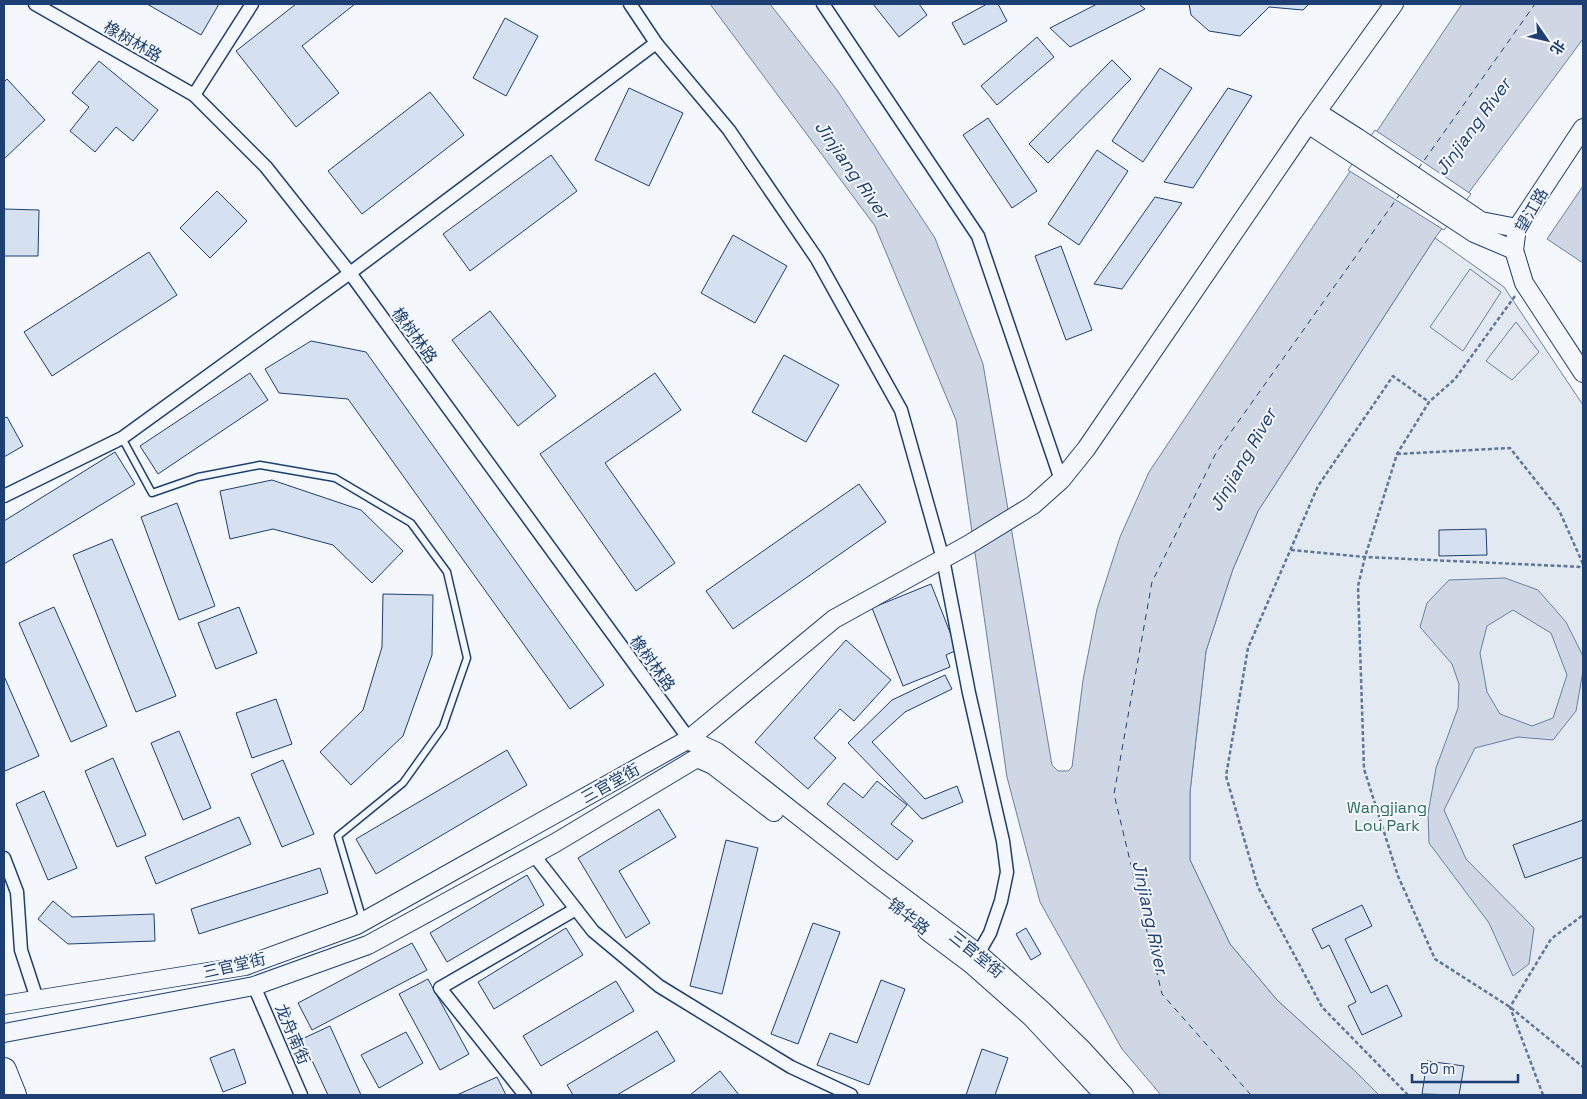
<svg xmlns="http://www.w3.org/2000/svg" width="1587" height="1099" viewBox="0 0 1587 1099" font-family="'Space Grotesk','Noto Sans SC',sans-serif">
	<rect width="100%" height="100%" fill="#f4f7fb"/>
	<path fill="#e3e9f0" stroke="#687fa3" d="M1435,238L1504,287L1583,405V1095H1379L1355,1071L1277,1000L1230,944L1190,860V792L1206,651L1233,569L1258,511Z"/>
	<g fill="#e3e8f0" stroke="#687fa3">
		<path d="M1470,269L1501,292L1463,351L1430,327Z"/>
		<path d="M1516,322L1539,352L1512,380L1486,361Z"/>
	</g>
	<g fill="#cfd7e4" stroke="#687fa3" fill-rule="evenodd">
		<path d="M710,4H770L837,90L935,238L983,364L1052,765L1058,771H1068L1072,767L1083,680L1097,609L1120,537L1149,472L1462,4H1583V39L1435,238L1258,511L1233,569L1206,651L1190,792V860L1230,944L1277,1000L1355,1071L1379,1095H1161L1122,1049L1040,902L1007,777L956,420L875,226Z"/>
		<path d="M1583,186V263L1547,239Z"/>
		<path d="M1505,578L1538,590L1566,622L1583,656V671L1576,711L1553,740L1518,737L1475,748L1444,810L1466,859L1534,928L1529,964L1513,976L1489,923L1429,843L1428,814L1436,768L1458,708L1459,684L1452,664L1420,627L1427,603L1449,580ZM1513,610L1551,633L1567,675L1553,718L1532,726L1500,714L1487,692L1480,653L1487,626Z"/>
	</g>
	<path fill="#f4f7fb" stroke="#687fa3" d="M1375,130L1471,194L1444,230L1348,170Z"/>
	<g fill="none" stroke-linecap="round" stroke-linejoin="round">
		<g stroke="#1d3f73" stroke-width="1" stroke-dasharray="6 5" stroke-linecap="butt">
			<path d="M1418,169L1535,4"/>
			<path d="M1251,1095L1162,994L1114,794L1152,582L1216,453L1400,194"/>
		</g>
	</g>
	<g fill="#d5e0f0" stroke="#1d3f73">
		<path d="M147,4H219L201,35Z"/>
		<path d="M296,4H355L302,46L339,93L296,127L236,51Z"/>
		<path d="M873,4H919L927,15L899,37Z"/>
		<path d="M987,4H998L1007,21L964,45L952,23Z"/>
		<path d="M1097,4H1139L1145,9L1070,47L1050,28Z"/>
		<path d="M1189,4H1309L1303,10L1269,7L1240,36L1209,31L1191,15Z"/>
		<path d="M505,18L538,36L506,96L473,78Z"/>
		<path d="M1037,37L1054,57L997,105L981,86Z"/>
		<path d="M1112,60L1131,79L1048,163L1029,144Z"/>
		<path d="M99,61L158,110L133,141L116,127L95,152L70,131L89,107L72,93Z"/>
		<path d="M1160,68L1192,88L1143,162L1112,141Z"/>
		<path d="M7,79L45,120L4,159V82Z"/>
		<path d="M629,88L683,113L649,186L595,160Z"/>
		<path d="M1228,88L1252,96L1193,188L1164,182Z"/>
		<path d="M430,92L464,135L362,214L328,171Z"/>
		<path d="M988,118L1037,191L1012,208L963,135Z"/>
		<path d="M1097,150L1128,171L1079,245L1048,224Z"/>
		<path d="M551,155L577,191L470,271L443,234Z"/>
		<path d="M217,191L247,221L210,258L180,228Z"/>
		<path d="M1155,197L1182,203L1122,289L1094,284Z"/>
		<path d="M4,209L39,210L38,256H4Z"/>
		<path d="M733,235L787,266L755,323L701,293Z"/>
		<path d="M1061,246L1092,330L1066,340L1035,256Z"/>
		<path d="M149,252L177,295L52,376L24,332Z"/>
		<path d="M490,311L556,396L518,426L452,340Z"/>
		<path d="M311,341L366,352L604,685L570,709L348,399L279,393L265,369Z"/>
		<path d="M784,355L839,385L806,442L752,412Z"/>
		<path d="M250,373L268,400L158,474L140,446Z"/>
		<path d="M655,373L681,410L605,463L675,563L636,591L540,454Z"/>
		<path d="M7,417L23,446L4,457V418Z"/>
		<path d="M115,452L135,484L4,564V521Z"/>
		<path d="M272,480L361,510L403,551L372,583L333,545L273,529L230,539L220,491Z"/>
		<path d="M859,484L886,522L733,629L706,591Z"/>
		<path d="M177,503L215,606L179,620L141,517Z"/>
		<path d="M1486,529L1487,555L1439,556V530Z"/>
		<path d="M112,539L176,696L136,712L73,555Z"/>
		<path d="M931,584L957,650L946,655L950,667L903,686L872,608Z"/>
		<path d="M383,594L433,595L432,655L403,736L351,785L320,752L363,710L382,647Z"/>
		<path d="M54,607L107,726L71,742L19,623Z"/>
		<path d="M239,607L257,653L216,669L198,623Z"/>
		<path d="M846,640L891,680L854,721L840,709L814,738L836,758L808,789L755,742Z"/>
		<path d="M945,675L952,689L905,712L872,742L925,799L957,786L963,802L922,819L848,743L892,700Z"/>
		<path d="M4,676L39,756L5,771L4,767Z"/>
		<path d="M276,699L292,744L252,758L236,713Z"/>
		<path d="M179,731L211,808L183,820L151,743Z"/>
		<path d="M507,750L527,785L376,874L356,839Z"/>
		<path d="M113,758L146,835L117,847L85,771Z"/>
		<path d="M283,760L314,834L282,847L251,774Z"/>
		<path d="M877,781L907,805L891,824L913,841L897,860L827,804L844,783L863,798Z"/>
		<path d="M44,791L77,868L48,880L16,804Z"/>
		<path d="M659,809L676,837L619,871L650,923L626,938L578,858Z"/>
		<path d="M239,817L251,844L156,884L145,857Z"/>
		<path d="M1583,820V857L1525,878L1513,845Z"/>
		<path d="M726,840L758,848L722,994L690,986Z"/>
		<path d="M320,868L328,893L199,934L191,909Z"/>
		<path d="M527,875L544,905L447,962L430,933Z"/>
		<path d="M53,901L72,917L154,914L155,941L68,944L38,919Z"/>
		<path d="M1362,905L1372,926L1345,939L1371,993L1387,985L1402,1016L1362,1035L1348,1006L1356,1002L1329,945L1322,949L1312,929Z"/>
		<path d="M813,923L840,932L798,1044L771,1034Z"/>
		<path d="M566,928L583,955L494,1009L478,982Z"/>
		<path d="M1026,928L1041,954L1031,960L1016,934Z"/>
		<path d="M412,943L427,970L312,1030L298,1003Z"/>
		<path d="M428,979L469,1054L440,1070L399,994Z"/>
		<path d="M881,980L905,989L869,1085L817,1065L830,1033L857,1043Z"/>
		<path d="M616,981L634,1011L541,1066L523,1036Z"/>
		<path d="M330,1026L361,1095H328L302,1039Z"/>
		<path d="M657,1031L675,1061L617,1095H573L567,1085Z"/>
		<path d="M406,1032L423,1063L379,1088L361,1055Z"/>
		<path d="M234,1049L246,1083L223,1092L210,1058Z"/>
		<path d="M982,1049L1008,1058L995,1095H966Z"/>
		<path d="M1427,1061L1464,1066L1459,1095L1422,1094Z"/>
		<path d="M720,1071L739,1095H690Z"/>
		<path d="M497,1077L506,1095H457Z"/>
	</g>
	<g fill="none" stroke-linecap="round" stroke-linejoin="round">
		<defs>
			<path id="lane" d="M122,438L152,493L198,477L260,465L335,478L411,523L447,572L467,658L443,727L403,783L338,836L363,920"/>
			<g id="street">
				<path d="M35,4L194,95L266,167L350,273L689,739L691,745"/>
				<path d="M630,4L656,43L729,130L817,259L901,410L943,559L969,693L1003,841L1007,872L1001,901L990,933L974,961"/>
				<path d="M823,4L978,236L1061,480"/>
				<path d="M194,95L252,4"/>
				<path d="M4,496L122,438L350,273L656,43"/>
				<path d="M533,854L593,931L659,986L791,1067L851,1095"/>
				<path d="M4,858L17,892L21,950L37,999"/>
				<path d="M254,986L301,1095"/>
				<path d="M525,1095L440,988L576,909"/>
			</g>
			<g id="secondary">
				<path d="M1317,112L1358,138L1481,221L1517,228"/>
				<path d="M1308,124L1474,233L1514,250"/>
				<path d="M1583,128L1517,228L1514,250L1524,283L1583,373"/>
				<path d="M689,739L834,619L968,545L1033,505L1061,480L1086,449L1308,124L1394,4"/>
				<path d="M927,931L971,964L1031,1017L1104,1095"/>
				<path d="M4,1005L245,966L357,925L689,739L717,752L875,876L979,954L1042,1010L1083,1050L1124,1095"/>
				<path d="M4,1033L254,986L368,945L555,843L697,758L713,765L774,812"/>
			</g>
			<path id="highway" d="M4,1070L14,1095"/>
		</defs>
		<use href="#lane" stroke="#1d3f73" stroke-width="9"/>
		<use href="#street" stroke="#1d3f73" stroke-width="15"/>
		<use href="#secondary" stroke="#1d3f73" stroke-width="20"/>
		<use href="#highway" stroke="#1d3f73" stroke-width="26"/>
		<g stroke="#5e769c" stroke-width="2.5" stroke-dasharray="4 2.5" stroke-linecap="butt">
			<path d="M1515,296L1455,379L1429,402L1397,454L1365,557L1358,586L1364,769L1398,876L1435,959L1510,1007L1583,1067"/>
			<path d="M1397,454L1510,448L1559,510L1583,564"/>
			<path d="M1291,550L1365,557L1583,567"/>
			<path d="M1408,1095L1322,1007L1258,887L1226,776L1248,648L1318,486L1393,376L1429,402"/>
			<path d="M1543,1095L1510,1007L1551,939L1583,915"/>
		</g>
		<use href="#lane" stroke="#f4f7fb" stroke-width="6"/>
		<use href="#street" stroke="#f4f7fb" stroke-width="12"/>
		<use href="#secondary" stroke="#f4f7fb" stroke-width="18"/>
		<use href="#highway" stroke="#f4f7fb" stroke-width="24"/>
	</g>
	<g text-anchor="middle" stroke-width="4" stroke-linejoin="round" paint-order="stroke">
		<g font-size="16" fill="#1d3f73" stroke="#f4f7fb">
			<text transform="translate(133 41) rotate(30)" y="6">橡树林路</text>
			<text transform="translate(1531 210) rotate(-60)" y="6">望江路</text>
			<text transform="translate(415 335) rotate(54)" y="6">橡树林路</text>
			<text transform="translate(653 663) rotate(54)" y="6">橡树林路</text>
			<text transform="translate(610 783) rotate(-29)" y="6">三官堂街</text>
			<text transform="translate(909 916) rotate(38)" y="6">锦华路</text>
			<text transform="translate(977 954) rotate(39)" y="6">三官堂街</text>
			<text transform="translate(234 965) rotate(-13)" y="6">三官堂街</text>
			<text transform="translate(293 1034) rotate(67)" y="6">龙舟南街</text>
		</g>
		<g font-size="16" fill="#2c6c60" stroke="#f4f7fb">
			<text x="1387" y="813">Wangjiang<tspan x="1387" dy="18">Lou Park</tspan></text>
		</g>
		<g font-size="18" font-style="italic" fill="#1d3f73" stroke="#f4f7fb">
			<text transform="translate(1473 127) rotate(-54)" y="6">Jinjiang River</text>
			<text transform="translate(852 170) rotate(55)" y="6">Jinjiang River</text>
			<text transform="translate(1243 460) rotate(-60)" y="6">Jinjiang River</text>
			<text transform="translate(1150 917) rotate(78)" y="6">Jinjiang River</text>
		</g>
	</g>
	<rect width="1587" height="1099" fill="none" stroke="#1d3f73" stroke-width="10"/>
	<g transform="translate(1547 40) rotate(124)" stroke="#f4f7fb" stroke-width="4" paint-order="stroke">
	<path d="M0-4L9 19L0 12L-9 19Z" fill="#1d3f73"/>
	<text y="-8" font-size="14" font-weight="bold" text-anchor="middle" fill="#1d3f73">北</text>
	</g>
	<path d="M1412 1074v8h106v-8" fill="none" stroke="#1d3f73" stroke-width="2.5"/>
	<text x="1420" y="1074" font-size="15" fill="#1d3f73" stroke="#f4f7fb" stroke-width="4" paint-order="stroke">50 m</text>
</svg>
